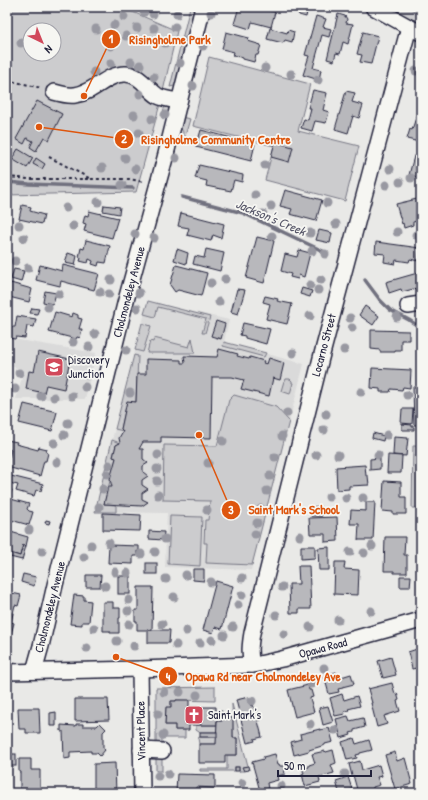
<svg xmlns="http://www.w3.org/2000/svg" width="428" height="800" viewBox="0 0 428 800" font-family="'Patrick Hand',sans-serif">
	<rect width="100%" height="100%" fill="#e9e9e7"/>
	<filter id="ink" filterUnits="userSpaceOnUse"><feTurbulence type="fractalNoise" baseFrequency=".025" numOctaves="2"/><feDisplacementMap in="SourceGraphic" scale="8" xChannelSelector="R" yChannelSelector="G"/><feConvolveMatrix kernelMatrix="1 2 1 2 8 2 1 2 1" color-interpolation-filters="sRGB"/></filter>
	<g filter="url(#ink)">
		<g fill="#dadada">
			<path d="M148,301L229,320L224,342L304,364L251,570L165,567L167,513L95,512L112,440Z"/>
			<path d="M7,338L96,353L85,399H16L24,370L7,365Z"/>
		</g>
		<g fill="#ccccce" stroke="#777784" fill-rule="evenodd">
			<path d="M7,7H121L177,31L160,104L136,192L7,195ZM30,30H54V54H30Z"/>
			<path d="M190,7H197L178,85L170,87Z"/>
			<path d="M388,7H408L421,15V24Z"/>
			<path d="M209,57L310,84L298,131L359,146L345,201L265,180L274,146L193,126Z"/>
			<path d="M165,106L172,108L169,119L161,117Z"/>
			<path d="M181,117L190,119L183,143L181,142L183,132L179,125Z"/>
			<path d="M148,301L210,317L205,333H202L206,319L158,307L155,317L144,314Z"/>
			<path d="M142,323L151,326L143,352L135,350Z"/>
			<path d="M154,338L189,347L192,338L195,353H147L150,341L153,342Z"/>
			<path d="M224,342L266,353L264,357L223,346Z"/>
			<path d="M134,355L138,356L136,402H127L121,429L123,431L115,429Z"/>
			<path d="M286,379H290L292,381V383H293L290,394L281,391L284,381H285Z"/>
			<path d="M234,395L276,407L289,421L252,565L206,563L207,543H204L205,520H208L210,501L163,500L164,445L217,446L229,400Z"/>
			<path d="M112,440L120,443L116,445L113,457L116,458L104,504L116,505V512H95Z"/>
			<path d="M413,446H421V508H412Z"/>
			<path d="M170,516L202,517L200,566L168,564Z"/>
			<path d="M215,687V701L176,700V701H171V707L166,708L165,725H175V730H185V738H162V748H156V688Z"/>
			<path d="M232,704L248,766L243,767L244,771H239V767H235V771H200V769H227V755H237V738H233Z"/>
			<path d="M196,725H217V732H199L196,730Z"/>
			<path d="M200,737H217L216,744H199L198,738Z"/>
			<rect x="156" y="754" width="6" height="17"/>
		</g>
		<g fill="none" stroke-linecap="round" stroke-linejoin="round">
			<g stroke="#71717f" stroke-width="3.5">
				<path d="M7,182L29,184L133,188"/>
				<path d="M182,197L243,213L327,253"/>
				<path d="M365,280L380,300L390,310L409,320L421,328"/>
			</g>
		</g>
		<g fill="#b8b8bc" stroke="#22223b">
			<path d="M239,7H255L275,12L271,27L252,22L250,29L234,24Z"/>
			<path d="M300,7H308L306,17L299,15L297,11Z"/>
			<path d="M338,14L345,16L347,19L346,23L353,24L348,44L343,42L340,54L336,53L334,61L327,59Z"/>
			<path d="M316,16L326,19L323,27L331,29L329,37L322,35L313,68L321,70L319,80L303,75L309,56L305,55Z"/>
			<path d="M270,28L287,33L288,30L294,32L292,42L285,40L283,43L267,39Z"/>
			<path d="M226,32L249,38L248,41L261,45L258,55H256L254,62L243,59V58L233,55L234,52L222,49Z"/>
			<path d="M363,32L378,36L371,64L360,62L362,55L357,54Z"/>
			<path d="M421,83V97L417,96Z"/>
			<path d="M313,90L327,93L323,110L329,112L326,123L315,121L312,131L301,128L304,119L308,120L311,108H308Z"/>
			<path d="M346,91L355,93L352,102L363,105L359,118L353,116L348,133L335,129Z"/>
			<path d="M37,101L62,114L49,140L44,137L36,151L30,147L33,141L27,138L24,144L16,139Z"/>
			<path d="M417,114L421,115V139H420L419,142L407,139L410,129L412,130Z"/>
			<path d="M201,130L255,144L251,161L196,147Z"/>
			<path d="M275,142L293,147L289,162L271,157Z"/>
			<path d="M18,149L33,158L27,168L12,159Z"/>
			<path d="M414,156L421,158V166L418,177L409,175Z"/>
			<path d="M36,158L45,164L42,169L33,164Z"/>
			<path d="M199,165L243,175L242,182L234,180L231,191L206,186L207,181L195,178Z"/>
			<path d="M285,190L322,200L316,221L290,214L292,209L280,206Z"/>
			<path d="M421,198V218L417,219V221L413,222V225L404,228L403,223L402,224L396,204Z"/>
			<path d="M22,205L31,207L30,211L44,215L42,224L19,219Z"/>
			<path d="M104,205L120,207L119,214L103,211Z"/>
			<path d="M89,211L118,218L112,238L84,231L86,224L83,223L85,215L88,216Z"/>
			<path d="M181,213L224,224L221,238L213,235L211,241L187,235L189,228L178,226Z"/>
			<path d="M319,230L332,233L330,243L316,240Z"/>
			<path d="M257,237L274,241L264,283L246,278Z"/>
			<path d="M86,240L110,246L106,263L99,262L98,266L92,264L93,261L89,259L88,263L80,261L81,258L79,257L81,248L84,249Z"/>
			<path d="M376,242L420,248L418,261L410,259L409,262L396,260L395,264L384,262L385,254L375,253Z"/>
			<path d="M177,249L188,253L186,264L174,260Z"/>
			<path d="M206,249L224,253L220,271L193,264L195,256L204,258Z"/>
			<path d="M299,250L310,253L304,277L299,275L298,279L290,277L291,274L281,271L285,254L297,257Z"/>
			<path d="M68,253L77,256L75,265L65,263Z"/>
			<path d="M40,265L62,271L63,265L99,274L94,290L61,281L60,286L36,280Z"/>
			<path d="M176,265L207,273L201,296L178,290L175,292L170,285Z"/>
			<path d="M14,269L24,271L21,282L11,279Z"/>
			<path d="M421,272V287L402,292L401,289L389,293L386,282Z"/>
			<path d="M7,282L32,289L29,302L9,297V301L7,300Z"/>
			<path d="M302,288L312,291L310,297L300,294Z"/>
			<path d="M237,289L245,290L238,314L231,312Z"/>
			<path d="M45,291L56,293L53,304L43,302Z"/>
			<path d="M265,296L278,299L277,301L292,304L287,324L266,319L270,304L263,302Z"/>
			<path d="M365,306L379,316L373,325L359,315Z"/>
			<path d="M32,308L39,309L37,314L30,313Z"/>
			<path d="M55,312L72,317L73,313L78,315V318L82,319L79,329H82L80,338L77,337L76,339L49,332Z"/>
			<path d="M17,316L36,319L34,327L27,326L25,338L16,337L15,339L8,338L10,327H15Z"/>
			<path d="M216,321L225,324L221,339L211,336Z"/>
			<path d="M243,323L270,329L266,344L245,338V336L240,335Z"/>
			<path d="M371,330L409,331V340H401V350H395V352H380V350L371,349Z"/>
			<path d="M219,349L238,354L237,356L249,359L250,357L264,361L263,363L267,364L269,358L284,363L280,380L273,378L269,396L241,389L244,380L232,377H212L211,438L161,437V442H143L139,449H143V459L148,463L143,466V472L148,476L142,480V485L148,489L142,493V499L148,502L142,506L104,504L108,487H112L110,479L116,458L113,457L116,445L120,443L119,438L123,431L121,429L127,401L136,402L137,374H146V359L181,360V363H185L184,356L217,357Z"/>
			<path d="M38,352L70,359L64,389L46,385L44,393L26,389L29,371L34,372Z"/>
			<path d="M372,368L411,370L410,388L403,387L402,390L391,389L390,392H380V389L371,388Z"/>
			<path d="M413,387H421V425H414Z"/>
			<path d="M24,404L57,412L52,431L19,423Z"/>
			<path d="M402,409H413L412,424L401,423Z"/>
			<path d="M402,424L412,425V427H414V430H402Z"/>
			<path d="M373,433L384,436L383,441L372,438Z"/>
			<path d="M394,437L408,438L406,456L393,455Z"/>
			<path d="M7,440L17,442L16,444L38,450L39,447L47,449L46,452L48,453L46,461H44L40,476L7,467V457L9,458L11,450L7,449Z"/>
			<path d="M388,455L402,456L401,473H387Z"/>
			<path d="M380,458V469L370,470V459Z"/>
			<path d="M365,465L366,476H368L369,485L349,486V489L337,490L336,467Z"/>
			<path d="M11,476L43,484L41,491L36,490L34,496L16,491L18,485L9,483Z"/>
			<path d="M384,481L401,482V497H406V514H393V512L382,511Z"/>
			<path d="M7,489L12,490L10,495L7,494Z"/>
			<path d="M7,498L29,504L27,509L29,511L33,512L29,525L7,519V511H8L10,505L7,504Z"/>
			<path d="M366,502H375L373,540H358L359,524H350L351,510L366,511Z"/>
			<path d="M321,506L322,516H311L310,507Z"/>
			<path d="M103,513L141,515L140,531L103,530Z"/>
			<path d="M337,517L338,541L325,542V534H310L309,518Z"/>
			<path d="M46,520L50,521L49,524L45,523Z"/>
			<path d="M7,531L28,537L26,546L23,545L20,556L10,553V557L7,556Z"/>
			<path d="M149,531L164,532L163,540L149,539Z"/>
			<path d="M419,531H421V566L418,565Z"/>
			<path d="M385,537H405L404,555H407V573H394V571H384Z"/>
			<path d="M23,545L26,546L22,560L10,557V553L20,556Z"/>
			<path d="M109,545L139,546V552L137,551V556H133V564L108,563Z"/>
			<path d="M301,546H315V558L301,559Z"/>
			<path d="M329,547V570H319L318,548Z"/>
			<path d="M335,562H345L344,569L359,570L358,595L334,594Z"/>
			<rect x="146" y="563" width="11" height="11"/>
			<path d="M298,566H309L311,609H299V613H290L289,584H299Z"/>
			<path d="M193,569H204V581L193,580Z"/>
			<path d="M23,574L36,577L34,586L21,582Z"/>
			<path d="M86,575H101L100,587H86Z"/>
			<rect x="118" y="576" width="12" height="18"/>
			<path d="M400,576H411L410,587H400Z"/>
			<path d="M216,581L233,586L222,629L215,627L213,633L203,630Z"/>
			<path d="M138,587H153L152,630H137V621H135V610H138Z"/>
			<path d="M7,592L21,595L18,606L15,605L11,622L14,623L11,634L7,633Z"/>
			<path d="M74,595L84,596V600L91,601L89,622H82V625L70,624Z"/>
			<path d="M103,602H113V608H120V618H119V633H110V631H103Z"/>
			<path d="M148,630H170L169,643H148Z"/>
			<path d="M420,648L421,667L412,669L408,652Z"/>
			<path d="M391,657L396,675L383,678L378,661Z"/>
			<path d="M336,672L338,678L351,674L354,684L342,687L343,688L338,689L339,692L329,694L324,676Z"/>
			<path d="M392,683L395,694L397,693L399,700L397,701L400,711L384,716L387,724L377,727L371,703H372L368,689Z"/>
			<path d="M308,685L309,690H311L313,697L310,698L314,712L295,717L288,690Z"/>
			<path d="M342,694L344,700L357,696L360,706L348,709L349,710L344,712L345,714L335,716L330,698Z"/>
			<path d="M249,697L251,706L253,705L255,709H257L261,720L258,721L262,737L254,739L255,741L247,743L236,700Z"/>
			<path d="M75,699H108L109,720L75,721Z"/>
			<path d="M176,700H189V707H216V711H222V721H217V725H189V730H175V725H165L166,707H171V701H176Z"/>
			<path d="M328,706L333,722L323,725L319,708Z"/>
			<path d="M18,708H39L40,733H26V729H19Z"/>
			<path d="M56,712V726H50V713Z"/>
			<path d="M348,716L350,721L363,718L365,727L354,730V732L350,733L351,735L341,738L336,719Z"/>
			<rect x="7" y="718" width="1" height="25"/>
			<path d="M222,718H233V738H237V755H225V763H199V744H216L217,721H222Z"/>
			<path d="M100,723L106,729L103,732V748L105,750L100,756L97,753H91V751L70,752V758L64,759L63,731H61V725L76,726V724H83V726H97Z"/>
			<path d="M329,728L333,742L325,744V745L309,750V751L294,755L291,742L301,739L300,734L320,729V730Z"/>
			<rect x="200" y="732" width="17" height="5"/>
			<path d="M354,738L356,744L369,740L372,750L360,753V754L356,755L357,758L347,760L342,742Z"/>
			<path d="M333,750L336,763L331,765L334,773L319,777L320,782L305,786L302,774L304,773L302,769L309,767V765L315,763L312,754L325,751L326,752Z"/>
			<path d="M395,752L397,761L405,758L412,784L395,789L385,755Z"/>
			<rect x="7" y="754" width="9" height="12"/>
			<path d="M275,754L278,764H279L280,766H283L285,774L277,776L278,780L267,783L268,789L260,791L252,762L264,759L263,757Z"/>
			<path d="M19,759H31V770H40V789H37V793H20V772H19Z"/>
			<path d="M360,761L362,770L379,765L382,776L377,777L380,785L373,787V789L367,791V793H358L353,775L352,776L349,764Z"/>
			<path d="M115,763L116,793H94V764Z"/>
			<path d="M248,766L249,770L244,771L242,767Z"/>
			<rect x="235" y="767" width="4" height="4"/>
			<path d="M177,774L215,775V788L196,787V792H176Z"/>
			<path d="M348,777L352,789L350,790L351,793H334L339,792L336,781Z"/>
		</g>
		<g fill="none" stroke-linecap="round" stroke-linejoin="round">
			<defs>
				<g id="minor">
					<path d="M373,7L409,27L421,33"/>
					<path d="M54,92C61,94 68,96 75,95C94,93 107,73 126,74C141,75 147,89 158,96C164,99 173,100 179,101"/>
					<path d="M408,306L421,304"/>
					<path d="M252,665C249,653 250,645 252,633L321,358L409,27"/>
					<path d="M140,669L142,793"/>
					<path d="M34,671L41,646L55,585L125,304L165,158L203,7"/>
					<path d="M7,672L140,669L252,665L259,664L282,659L421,620"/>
					<path d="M141,750L162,751"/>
				</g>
			</defs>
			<use href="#minor" stroke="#22223b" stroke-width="18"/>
			<g stroke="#22223b" stroke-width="2" stroke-dasharray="3 3" stroke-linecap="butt">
				<path d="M7,81L16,82L41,88"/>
				<path d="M49,157L89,178"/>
				<path d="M7,177L29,179H129L144,182"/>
			</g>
			<use href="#minor" stroke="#f6f6f2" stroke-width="15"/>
		</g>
		<g fill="#9898a1">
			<circle cx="144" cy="12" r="4.5"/>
			<circle cx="211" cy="13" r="4.5"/>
			<circle cx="153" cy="14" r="4.5"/>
			<circle cx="177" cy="14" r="4.5"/>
			<circle cx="124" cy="17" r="4.5"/>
			<circle cx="114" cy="25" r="4.5"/>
			<circle cx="175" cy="27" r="4.5"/>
			<circle cx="137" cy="28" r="4.5"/>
			<circle cx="154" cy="28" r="4.5"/>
			<circle cx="96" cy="29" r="4.5"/>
			<circle cx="126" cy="36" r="4.5"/>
			<circle cx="185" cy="41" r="4.5"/>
			<circle cx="21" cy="43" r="4.5"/>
			<circle cx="165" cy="43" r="4.5"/>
			<circle cx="111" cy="46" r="4.5"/>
			<circle cx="203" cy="46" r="4.5"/>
			<circle cx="131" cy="62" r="4.5"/>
			<circle cx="111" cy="63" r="4.5"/>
			<circle cx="180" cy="63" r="4.5"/>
			<circle cx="140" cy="65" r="4.5"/>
			<circle cx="265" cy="68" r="4.5"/>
			<circle cx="416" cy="71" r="4.5"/>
			<circle cx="94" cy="72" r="4.5"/>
			<circle cx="291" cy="74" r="4.5"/>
			<circle cx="154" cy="77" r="4.5"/>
			<circle cx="318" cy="80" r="4.5"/>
			<circle cx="193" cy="86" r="4.5"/>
			<circle cx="140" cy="94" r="4.5"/>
			<circle cx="134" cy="115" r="4.5"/>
			<circle cx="165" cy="115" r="4.5"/>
			<circle cx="152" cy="119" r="4.5"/>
			<circle cx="139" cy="133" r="4.5"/>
			<circle cx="125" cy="158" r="4.5"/>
			<circle cx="176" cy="158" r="4.5"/>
			<circle cx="265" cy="165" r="4.5"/>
			<circle cx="102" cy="168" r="4.5"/>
			<circle cx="135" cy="169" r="4.5"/>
			<circle cx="390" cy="169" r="4.5"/>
			<circle cx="411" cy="178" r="4.5"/>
			<circle cx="400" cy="182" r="4.5"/>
			<circle cx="122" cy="185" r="4.5"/>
			<circle cx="386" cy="185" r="4.5"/>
			<circle cx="255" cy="195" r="4.5"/>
			<circle cx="98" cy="202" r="4.5"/>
			<circle cx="327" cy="203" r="4.5"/>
			<circle cx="271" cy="206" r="4.5"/>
			<circle cx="66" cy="208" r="4.5"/>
			<circle cx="263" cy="214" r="4.5"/>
			<circle cx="336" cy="224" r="4.5"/>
			<circle cx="19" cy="225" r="4.5"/>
			<circle cx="73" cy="226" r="4.5"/>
			<circle cx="397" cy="232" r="4.5"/>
			<circle cx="310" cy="233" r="4.5"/>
			<circle cx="135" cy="234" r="4.5"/>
			<circle cx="416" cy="235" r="4.5"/>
			<circle cx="272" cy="236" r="4.5"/>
			<circle cx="24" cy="238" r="4.5"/>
			<circle cx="154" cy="238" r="4.5"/>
			<circle cx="312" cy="251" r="4.5"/>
			<circle cx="325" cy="254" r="4.5"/>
			<circle cx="15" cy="261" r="4.5"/>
			<circle cx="28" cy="268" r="4.5"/>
			<circle cx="225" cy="279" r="4.5"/>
			<circle cx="111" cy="280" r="4.5"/>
			<circle cx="321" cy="280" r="4.5"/>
			<circle cx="211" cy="283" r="4.5"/>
			<circle cx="310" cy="285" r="4.5"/>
			<circle cx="318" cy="290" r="4.5"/>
			<circle cx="100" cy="292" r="4.5"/>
			<circle cx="139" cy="293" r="4.5"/>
			<circle cx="59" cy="294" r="4.5"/>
			<circle cx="109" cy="294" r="4.5"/>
			<circle cx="219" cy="302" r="4.5"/>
			<circle cx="48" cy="307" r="4.5"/>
			<circle cx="137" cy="308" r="4.5"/>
			<circle cx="310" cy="316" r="4.5"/>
			<circle cx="397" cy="317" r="4.5"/>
			<circle cx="350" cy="318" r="4.5"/>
			<circle cx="352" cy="328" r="4.5"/>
			<circle cx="95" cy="334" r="4.5"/>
			<circle cx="73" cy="342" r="4.5"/>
			<circle cx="89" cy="347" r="4.5"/>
			<circle cx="126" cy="350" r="4.5"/>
			<circle cx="344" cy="350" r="4.5"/>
			<circle cx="293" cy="353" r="4.5"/>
			<circle cx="19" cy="373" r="4.5"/>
			<circle cx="87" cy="375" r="4.5"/>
			<circle cx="85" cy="387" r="4.5"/>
			<circle cx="15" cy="389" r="4.5"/>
			<circle cx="361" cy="392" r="4.5"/>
			<circle cx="130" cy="393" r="4.5"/>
			<circle cx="407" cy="395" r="4.5"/>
			<circle cx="41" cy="396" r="4.5"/>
			<circle cx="72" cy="396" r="4.5"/>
			<circle cx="54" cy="397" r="4.5"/>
			<circle cx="287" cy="413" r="4.5"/>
			<circle cx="326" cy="414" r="4.5"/>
			<circle cx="68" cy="423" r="4.5"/>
			<circle cx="324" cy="430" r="4.5"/>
			<circle cx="64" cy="435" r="4.5"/>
			<circle cx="387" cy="435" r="4.5"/>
			<circle cx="282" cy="436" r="4.5"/>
			<circle cx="223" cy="441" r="4.5"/>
			<circle cx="54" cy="443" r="4.5"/>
			<circle cx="158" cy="455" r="4.5"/>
			<circle cx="316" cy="455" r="4.5"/>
			<circle cx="338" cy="455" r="4.5"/>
			<circle cx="378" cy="455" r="4.5"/>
			<circle cx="275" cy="457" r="4.5"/>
			<circle cx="57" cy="462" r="4.5"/>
			<circle cx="208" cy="463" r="4.5"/>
			<circle cx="109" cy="465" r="4.5"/>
			<circle cx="157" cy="469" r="4.5"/>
			<circle cx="107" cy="474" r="4.5"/>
			<circle cx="270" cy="476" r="4.5"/>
			<circle cx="157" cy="481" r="4.5"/>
			<circle cx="103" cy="489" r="4.5"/>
			<circle cx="267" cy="491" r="4.5"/>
			<circle cx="158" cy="495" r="4.5"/>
			<circle cx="329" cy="497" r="4.5"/>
			<circle cx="346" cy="498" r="4.5"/>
			<circle cx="363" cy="498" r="4.5"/>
			<circle cx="99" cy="507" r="4.5"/>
			<circle cx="261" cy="509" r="4.5"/>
			<circle cx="207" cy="510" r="4.5"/>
			<circle cx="257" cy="523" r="4.5"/>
			<circle cx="29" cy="530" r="4.5"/>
			<circle cx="255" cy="534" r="4.5"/>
			<circle cx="300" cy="536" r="4.5"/>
			<circle cx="165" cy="539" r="4.5"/>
			<circle cx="109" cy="543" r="4.5"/>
			<circle cx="91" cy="545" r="4.5"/>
			<circle cx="372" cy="546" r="4.5"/>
			<circle cx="42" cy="551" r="4.5"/>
			<circle cx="155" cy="552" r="4.5"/>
			<circle cx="350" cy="552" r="4.5"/>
			<circle cx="364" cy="553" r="4.5"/>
			<circle cx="141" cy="554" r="4.5"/>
			<circle cx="84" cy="557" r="4.5"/>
			<circle cx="115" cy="572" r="4.5"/>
			<circle cx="127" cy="573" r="4.5"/>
			<circle cx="186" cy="575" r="4.5"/>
			<circle cx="242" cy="578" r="4.5"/>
			<circle cx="166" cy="579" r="4.5"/>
			<circle cx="211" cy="582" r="4.5"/>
			<circle cx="105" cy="586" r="4.5"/>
			<circle cx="282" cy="587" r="4.5"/>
			<circle cx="242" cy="595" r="4.5"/>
			<circle cx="174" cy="597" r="4.5"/>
			<circle cx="129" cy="600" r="4.5"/>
			<circle cx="238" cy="605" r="4.5"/>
			<circle cx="128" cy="611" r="4.5"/>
			<circle cx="371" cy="611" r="4.5"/>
			<circle cx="276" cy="615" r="4.5"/>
			<circle cx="338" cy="620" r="4.5"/>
			<circle cx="129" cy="624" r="4.5"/>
			<circle cx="162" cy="624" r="4.5"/>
			<circle cx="233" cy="627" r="4.5"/>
			<circle cx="310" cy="627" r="4.5"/>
			<circle cx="94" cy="628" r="4.5"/>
			<circle cx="186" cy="631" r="4.5"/>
			<circle cx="284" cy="634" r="4.5"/>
			<circle cx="224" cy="635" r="4.5"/>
			<circle cx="212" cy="640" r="4.5"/>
			<circle cx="117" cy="641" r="4.5"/>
			<circle cx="200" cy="643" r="4.5"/>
			<circle cx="176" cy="645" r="4.5"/>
			<circle cx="134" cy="646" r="4.5"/>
			<circle cx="87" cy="648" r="4.5"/>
			<circle cx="324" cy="668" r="4.5"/>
			<circle cx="311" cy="684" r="4.5"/>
			<circle cx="164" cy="692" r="4.5"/>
			<circle cx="180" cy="692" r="4.5"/>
			<circle cx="197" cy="695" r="4.5"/>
			<circle cx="252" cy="701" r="4.5"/>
			<circle cx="158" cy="714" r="4.5"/>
			<circle cx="310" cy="724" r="4.5"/>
			<circle cx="335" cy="730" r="4.5"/>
			<circle cx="163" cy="735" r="4.5"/>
			<circle cx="168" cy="774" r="4.5"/>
			<circle cx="345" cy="774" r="4.5"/>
			<circle cx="158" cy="776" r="4.5"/>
			<circle cx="242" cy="783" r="4.5"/>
			<circle cx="281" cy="786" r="4.5"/>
		</g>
	</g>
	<defs>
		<symbol id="school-square" viewBox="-11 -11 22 22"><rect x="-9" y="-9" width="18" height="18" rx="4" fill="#d1495b" stroke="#f6f6f2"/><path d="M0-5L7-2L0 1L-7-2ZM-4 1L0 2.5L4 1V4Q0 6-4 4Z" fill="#fff"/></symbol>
		<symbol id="church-square" viewBox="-11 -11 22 22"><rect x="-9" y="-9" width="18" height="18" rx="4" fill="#d1495b" stroke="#f6f6f2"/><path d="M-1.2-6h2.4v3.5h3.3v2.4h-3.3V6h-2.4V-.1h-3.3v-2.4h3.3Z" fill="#fff"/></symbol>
	</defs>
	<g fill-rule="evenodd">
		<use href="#school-square" x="43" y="356" width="22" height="22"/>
		<use href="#church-square" x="183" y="704" width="22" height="22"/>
	</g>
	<g text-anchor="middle" stroke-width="3.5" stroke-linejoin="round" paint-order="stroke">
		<g font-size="12" fill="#22223b" stroke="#f6f6f2">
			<text transform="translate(129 292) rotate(-75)" y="4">Cholmondeley Avenue</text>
			<text transform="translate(324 345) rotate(-75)" y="4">Locarno Street</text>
			<text transform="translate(50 607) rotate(-76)" y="4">Cholmondeley Avenue</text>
			<text transform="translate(323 648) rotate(-15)" y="4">Opawa Road</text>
			<text transform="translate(141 731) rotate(-91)" y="4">Vincent Place</text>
		</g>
		<g font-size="12" fill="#22223b" stroke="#f6f6f2" text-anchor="start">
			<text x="68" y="364">Discovery<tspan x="68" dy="14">Junction</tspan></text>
			<text x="208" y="719">Saint Mark's</text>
		</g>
		<g font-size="13" font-style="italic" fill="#565668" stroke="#f6f6f2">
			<text transform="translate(271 217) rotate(23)" y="5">Jackson's Creek</text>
		</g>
	</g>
	<path fill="none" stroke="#de560e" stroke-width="1.5" d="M84 96L111 39M39 127L124 139M199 435L231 510M116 657L168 676"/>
	<g fill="#de560e" stroke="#f6f6f2" stroke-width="1.5">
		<circle cx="84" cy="96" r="4"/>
		<circle cx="39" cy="127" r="4"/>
		<circle cx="199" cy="435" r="4"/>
		<circle cx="116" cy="657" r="4"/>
		<circle cx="111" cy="39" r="10"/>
		<circle cx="124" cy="139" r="10"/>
		<circle cx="231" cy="510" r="10"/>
		<circle cx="168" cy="676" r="10"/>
	</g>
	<g font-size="12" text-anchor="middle" font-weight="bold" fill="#fff">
		<text x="111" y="43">1</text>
		<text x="124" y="143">2</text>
		<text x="231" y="514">3</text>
		<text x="168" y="681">4</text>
	</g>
	<g font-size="13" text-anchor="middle" font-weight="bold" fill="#de560e" stroke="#f6f6f2" stroke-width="3.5" stroke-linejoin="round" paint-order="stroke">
		<text x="170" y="44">Risingholme Park</text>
		<text x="216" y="144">Risingholme Community Centre</text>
		<text x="294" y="514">Saint Mark's School</text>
		<text x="263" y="681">Opawa Rd near Cholmondeley Ave</text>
	</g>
	<rect width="428" height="800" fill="none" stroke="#f6f6f2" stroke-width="24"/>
	<rect x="12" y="12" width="404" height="776" fill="none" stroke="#22223b" stroke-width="1.5" filter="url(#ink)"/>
	<g transform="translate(42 42) rotate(137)"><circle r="19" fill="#f6f6f2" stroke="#a1a1a9"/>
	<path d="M0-3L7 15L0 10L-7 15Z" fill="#d1495b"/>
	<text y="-6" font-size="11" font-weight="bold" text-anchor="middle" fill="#22223b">N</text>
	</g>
	<path d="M278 770v6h93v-6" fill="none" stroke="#22223b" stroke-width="2"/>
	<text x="284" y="770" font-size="12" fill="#22223b" stroke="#f6f6f2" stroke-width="3" paint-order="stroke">50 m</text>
</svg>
